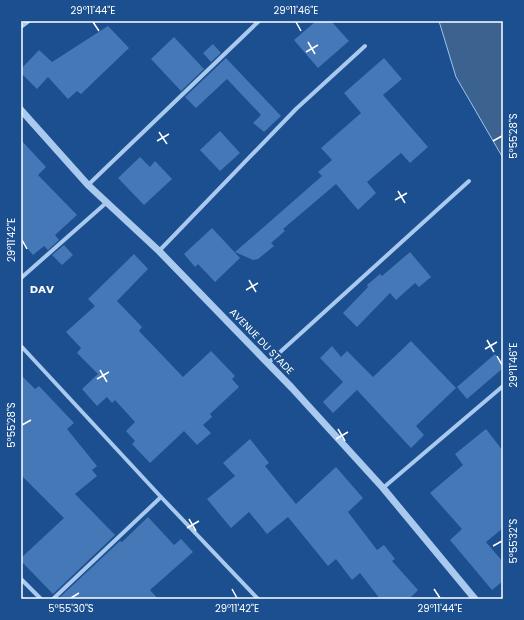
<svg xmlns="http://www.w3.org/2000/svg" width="524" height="620" viewBox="0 0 524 620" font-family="Poppins,sans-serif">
	<rect width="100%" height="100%" fill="#1b4f8f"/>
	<path fill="#3c6290" stroke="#9cc4f0" d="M439,21H503V158L456,77Z"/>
	<g fill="#4478b7">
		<path d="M316,21H331L349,41L318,68L294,40Z"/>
		<path d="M108,26L129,48L81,94L77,91L68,99L48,77L37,89L21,73V69L39,50L52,62Z"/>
		<path d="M174,37L204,69L181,91L151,59Z"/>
		<path d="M213,44L221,53L211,62L203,53Z"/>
		<path d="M226,58L281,116L264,132L253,123L261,115L227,79L196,108L185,97Z"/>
		<path d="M384,58L402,79L383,95L428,147L410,163L401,153L367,182L376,193L358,210L336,184L283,229L285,231L271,243L274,246L258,259L253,260L235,252L322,176L318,172L332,160L321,148L361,113L344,93Z"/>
		<path d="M220,131L240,153L220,171L200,150Z"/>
		<path d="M21,140L46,167L38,175L77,215L55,235L59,240L48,250L44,246L33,255L21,241Z"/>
		<path d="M140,157L150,167L155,161L172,179L144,205L118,178Z"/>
		<path d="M212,228L240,258L215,282L198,264L195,267L184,254Z"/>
		<path d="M64,245L73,255L62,265L52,255Z"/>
		<path d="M410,252L431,277L419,287L415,283L396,300L390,293L357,327L343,313L368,287L367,285L380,274L382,276Z"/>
		<path d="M134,254L148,269L117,301L142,327L139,331L183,377L211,351L235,376L232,379L239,387L210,414L212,417L203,425L211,433L197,445L184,431L150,463L132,444L135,441L126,431L135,422L115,400L112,403L107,397L97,406L82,389L98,374L77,353L81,348L66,332L95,306L88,299Z"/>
		<path d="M411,341L456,388L416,426L424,435L411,448L357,390L333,413L323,402L343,382L320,358L332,346L341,357L347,351L373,377Z"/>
		<path d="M495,354L503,363V368L467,399L457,387Z"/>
		<path d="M21,375L35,389L39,386L74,423L67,429L97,466L92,470L97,476L75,494L115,535L53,594L21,561V558L64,518L21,475Z"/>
		<path d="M486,429L503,451V528L486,542L503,562V581L492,590L450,540L462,529L430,493L463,465L455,454Z"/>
		<path d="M250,439L269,463L265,466L296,504L336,467L363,498L348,512L377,550L384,545L395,559L392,561L418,590L409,599H380L360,573L352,580L336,559L328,566L288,517L267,534L249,512L231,528L207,499L235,476L223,463Z"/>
		<path d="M148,517L174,545L181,539L193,552L150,590L158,599H58L120,541L122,542Z"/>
	</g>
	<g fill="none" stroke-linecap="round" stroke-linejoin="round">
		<g stroke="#a9c9ee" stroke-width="4">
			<path d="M21,27L29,21"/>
			<path d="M88,185L259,21"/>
			<path d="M159,251L296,109L365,46"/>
			<path d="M21,278L106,203"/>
			<path d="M21,346L161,497L258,599"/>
			<path d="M268,363L469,181"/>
			<path d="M383,488L503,386"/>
			<path d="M21,579L41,599"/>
			<path d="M53,599L161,497"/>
		</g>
		<path stroke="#a9c9ee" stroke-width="7" d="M21,110L88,185L159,251L292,388L383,488L475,599"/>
	</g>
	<path fill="none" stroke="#fff" stroke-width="1.5" d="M93,22L99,31M296,22L301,31M308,42L315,54M306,52L318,45M159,132L167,144M157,141L169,134M493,141L502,136M398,191L405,203M395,200L407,193M22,240L27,249M249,280L256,292M246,290L258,283M487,340L494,352M485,349L497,342M497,356L502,365M100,370L107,382M97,379L109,372M22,425L31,420M338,429L345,441M336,439L348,432M189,519L196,531M187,528L199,521M493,546L502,541M232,589L237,598M434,589L440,598M71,598L79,593"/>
	<g text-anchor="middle" stroke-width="4" stroke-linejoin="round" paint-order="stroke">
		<g font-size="10" fill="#fff" stroke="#1b4f8f">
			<text transform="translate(262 341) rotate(46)" y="4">AVENUE DU STADE</text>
		</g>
		<g font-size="11" font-weight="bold" fill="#fff" stroke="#1b4f8f">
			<text x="42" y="293">DAV</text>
		</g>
	</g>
	<rect width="524" height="620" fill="none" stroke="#1b4f8f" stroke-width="44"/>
	<rect x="22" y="22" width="480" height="576" fill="none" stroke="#fff" stroke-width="1.5"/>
	<g font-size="10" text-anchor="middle" fill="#fff">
		<text x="93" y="14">29°11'44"E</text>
		<text x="296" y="14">29°11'46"E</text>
		<text transform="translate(513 136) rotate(-90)" y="4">5°55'28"S</text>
		<text transform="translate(11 240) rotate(-90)" y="4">29°11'42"E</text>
		<text transform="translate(513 365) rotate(-90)" y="4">29°11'46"E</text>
		<text transform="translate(11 425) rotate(-90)" y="4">5°55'28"S</text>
		<text transform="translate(513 541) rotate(-90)" y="4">5°55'32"S</text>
		<text x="71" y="612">5°55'30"S</text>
		<text x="237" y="612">29°11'42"E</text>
		<text x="440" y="612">29°11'44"E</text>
	</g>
</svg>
